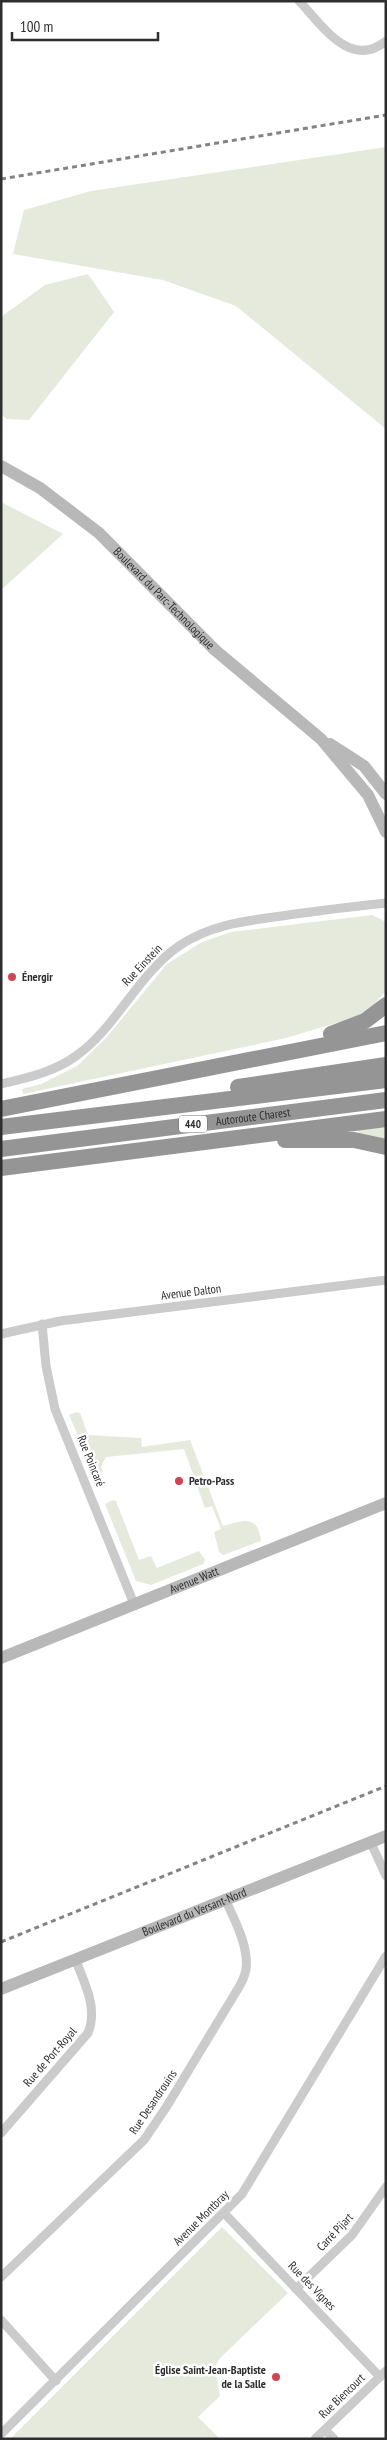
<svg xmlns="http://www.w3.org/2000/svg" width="387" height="2440" viewBox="0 0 387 2440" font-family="'PT Sans Narrow',sans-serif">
	<rect width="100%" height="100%" fill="#fff"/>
	<g fill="#e5eadd">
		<path d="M386,147V429L236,306L163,280L13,254L24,210L91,191Z"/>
		<path d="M88,274L114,312L29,420L7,419L1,414V317L45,285Z"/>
		<path d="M1,502L63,534L1,590Z"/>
		<path d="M372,915L386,922V991L370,1009L356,1017L286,1038L23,1094L22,1089L41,1084L77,1066L106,1038L167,964L202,942L231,932Z"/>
		<path d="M386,1127V1140L359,1135L358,1130Z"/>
		<path d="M76,1412L80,1413L88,1435L141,1438L142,1447L190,1440L223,1526C242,1521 258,1513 261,1541L223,1555L219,1552L214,1532L221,1529L212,1506L205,1508L184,1449L106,1457L101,1466L103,1472L94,1473L69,1415Z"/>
		<path d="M113,1500L116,1501L139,1560L151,1556L157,1568L199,1551L205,1560L203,1564L151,1585L136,1581L105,1504Z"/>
		<path d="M222,2227L288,2293L220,2358L216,2365V2373L220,2396L198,2417L220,2439H10Z"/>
	</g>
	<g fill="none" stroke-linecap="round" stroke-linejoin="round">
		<g stroke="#cbcbcb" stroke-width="9">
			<path d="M299,1C322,25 350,70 386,41"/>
			<path d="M1,1084C27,1078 54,1072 76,1056C117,1027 137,975 179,946C213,922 256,920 295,914C325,910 356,906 386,903"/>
			<path d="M42,1324L46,1366L55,1409L134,1604"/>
			<path d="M1,1334L60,1321L386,1280"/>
			<path d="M371,1843L386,1876"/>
			<path d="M1,2133L88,2033C98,2008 85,1984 76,1961"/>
			<path d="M225,2214L380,2377"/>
			<path d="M1,2277L144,2140L167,2106L239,1987C242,1982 245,1975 246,1969C249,1947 235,1921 226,1901"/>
			<path d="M296,2289L352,2235L386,2187"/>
			<path d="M1,2320L56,2381"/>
			<path d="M325,2430L334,2439"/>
			<path d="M1,2434L242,2194L386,1956"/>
			<path d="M315,2439L386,2371"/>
		</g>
		<g stroke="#b8b8b8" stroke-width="12">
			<path id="s1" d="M1,466L40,488L99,533L215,650L321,739L368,795L386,832"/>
			<path d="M330,744L364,766L386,794"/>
			<path id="s2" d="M1,1658L386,1503"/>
			<path id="s3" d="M1,1989L386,1836"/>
		</g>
		<g stroke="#959595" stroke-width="16">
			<path d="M331,1034L365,1021L386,1005"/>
			<path d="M238,1087L386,1065"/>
			<path d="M1,1109L386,1033"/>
			<path d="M1,1127L386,1080"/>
			<path d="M285,1140H354L386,1147"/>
			<path id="s4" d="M1,1149L386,1100"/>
			<path d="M1,1168L386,1119"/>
		</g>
		<g stroke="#838383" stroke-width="3" stroke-dasharray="5 4" stroke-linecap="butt">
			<path d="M1,179L386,115"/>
			<path d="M1,1942L386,1786"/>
		</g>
	</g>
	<g fill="#d24355" stroke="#fff" stroke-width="2">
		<circle cx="12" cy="977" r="5"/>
		<circle cx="179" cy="1481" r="5"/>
		<circle cx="276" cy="2377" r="5"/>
	</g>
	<g text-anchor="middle" stroke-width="5" stroke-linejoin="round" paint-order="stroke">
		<rect fill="#fff" stroke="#6d6d6d" stroke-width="1" x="179" y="1115.5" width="28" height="17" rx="4"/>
		<g font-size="11" font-weight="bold" fill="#2e2e2e">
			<text x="193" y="1128">440</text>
		</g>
		<g font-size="12" fill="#2e2e2e" stroke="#fff">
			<text dy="4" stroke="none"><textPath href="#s1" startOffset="211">Boulevard du Parc-Technologique</textPath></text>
			<text transform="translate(142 965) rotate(-47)" y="4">Rue Einstein</text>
			<text dy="4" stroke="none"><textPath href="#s4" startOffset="254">Autoroute Charest</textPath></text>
			<text transform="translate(191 1292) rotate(-7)" y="4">Avenue Dalton</text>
			<text transform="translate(91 1461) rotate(68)" y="4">Rue Poincaré</text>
			<text dy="4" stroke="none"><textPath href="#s2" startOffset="208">Avenue Watt</textPath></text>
			<text dy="4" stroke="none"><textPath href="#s3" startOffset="208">Boulevard du Versant-Nord</textPath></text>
			<text transform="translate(50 2057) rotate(-49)" y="4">Rue de Port-Royal</text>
			<text transform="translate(153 2102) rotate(-56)" y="4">Rue Desandrouins</text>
			<text transform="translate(201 2218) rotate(-45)" y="4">Avenue Montbray</text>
			<text transform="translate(335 2232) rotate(-47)" y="4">Carré Pijart</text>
			<text transform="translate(312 2286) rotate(46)" y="4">Rue des Vignes</text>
			<text transform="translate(342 2396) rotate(-44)" y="4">Rue Biencourt</text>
		</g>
		<g font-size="12" font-weight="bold" fill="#2e2e2e" stroke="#fff" text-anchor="start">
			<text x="22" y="981">Énergir</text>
			<text x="189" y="1485">Petro-Pass</text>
			<text x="266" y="2374" text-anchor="end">Église Saint-Jean-Baptiste<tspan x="266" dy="14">de la Salle</tspan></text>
		</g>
	</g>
	<rect width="387" height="2440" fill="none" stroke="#2e2e2e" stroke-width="5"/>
	<path d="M12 32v8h146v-8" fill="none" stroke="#2e2e2e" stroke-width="2.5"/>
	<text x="20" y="32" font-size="15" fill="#2e2e2e" stroke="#ffffff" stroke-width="4" paint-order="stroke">100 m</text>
</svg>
